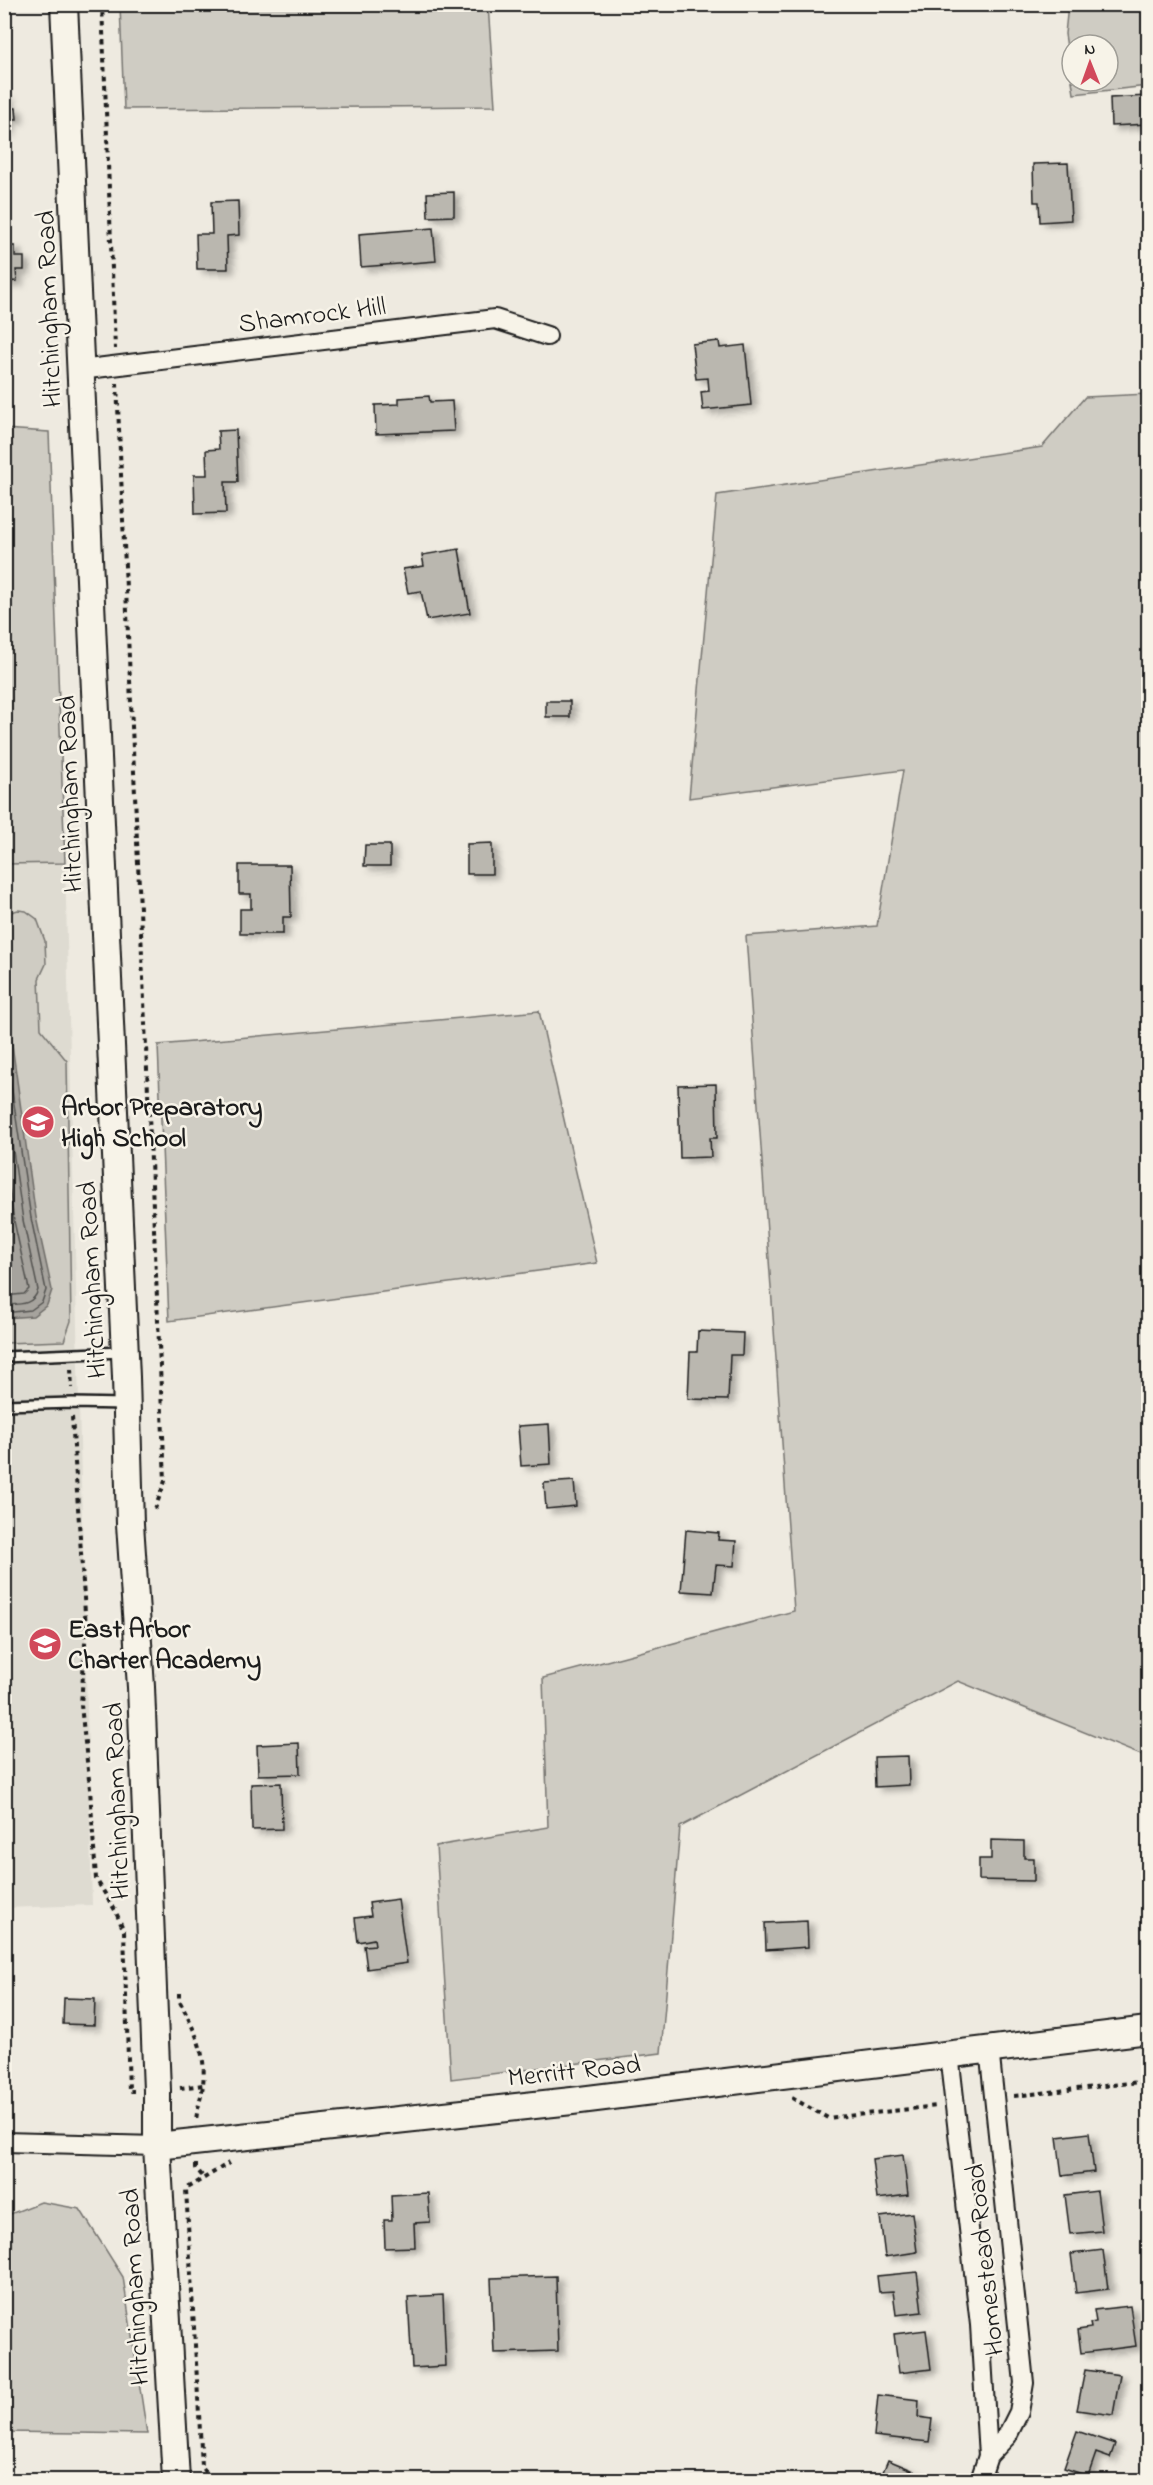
<svg xmlns="http://www.w3.org/2000/svg" width="1153" height="2485" viewBox="0 0 1153 2485" font-family="'Indie Flower',sans-serif">
	<defs>
		<filter id="shadow"><feDropShadow dx="6" dy="4" stdDeviation="3" flood-color="#0004"/></filter>
	</defs>
	<rect width="100%" height="100%" fill="#eeeae0"/>
	<filter id="ink" filterUnits="userSpaceOnUse"><feTurbulence type="fractalNoise" baseFrequency=".0167" numOctaves="2"/><feDisplacementMap in="SourceGraphic" scale="12" xChannelSelector="R" yChannelSelector="G"/><feConvolveMatrix kernelMatrix="1 2 1 2 8 2 1 2 1" color-interpolation-filters="sRGB"/></filter>
	<g filter="url(#ink)">
		<path fill="#dedbd1" d="M65,863L92,1905L5,1908L4,864Z"/>
		<g fill="#cfccc3" stroke="#767470" stroke-width="1.5" fill-rule="evenodd">
			<path d="M120,5H488L495,106L124,109Z"/>
			<path d="M1068,5H1148V86L1074,94L1065,34ZM1072,45H1108V81H1072Z"/>
			<path d="M1148,394V1758L958,1681L680,1827L661,2053L451,2079L436,1846L548,1827L543,1678L794,1611L746,936L877,926L903,770L689,798L717,495L1042,447L1085,397Z"/>
			<path d="M4,429L49,432L65,863L5,864Z"/>
			<path d="M18,910L26,911L37,919L45,941L46,964L39,979L41,1029L67,1061L71,1321L64,1341L5,1343L4,914Z"/>
			<path d="M539,1011L597,1263L169,1321L158,1045Z"/>
			<path d="M41,2202L80,2209L123,2277L147,2434L5,2432V2216Z"/>
		</g>
		<path fill="#a6a39d" stroke="#6f6d69" stroke-width="1.5" d="M5,994L36,1217L52,1290L47,1305L33,1316L5,1318Z"/>
		<g fill="none" stroke-linecap="round" stroke-linejoin="round">
			<g stroke="#535250" stroke-width="1.5">
				<path d="M4,1037L31,1218L46,1290L42,1302L31,1310L4,1313"/>
				<path d="M4,1089L23,1220L38,1290C33,1306 19,1304 4,1305"/>
				<path d="M4,1153L14,1221L29,1289L24,1294L4,1296"/>
			</g>
		</g>
		<g fill="#bab7af" stroke="#1c1c1c" stroke-width="1.5" filter="url(#shadow)">
			<path d="M4,96H8L9,108H16L17,119H9V130L4,131Z"/>
			<path d="M1148,96V124L1111,126L1110,98Z"/>
			<path d="M1068,163L1071,220L1040,222L1039,202H1034L1033,164Z"/>
			<path d="M454,192V216L428,217L427,193Z"/>
			<path d="M238,201L239,235L227,236L228,269H197L196,234H212L211,202Z"/>
			<path d="M433,228L436,261L361,267L359,234Z"/>
			<path d="M4,246H15V257H24V270H16L17,281L4,282Z"/>
			<path d="M719,341L720,348L745,345L751,405L703,410L701,392L709,391L708,378L696,379L692,344Z"/>
			<path d="M429,396L430,402L452,401L454,431L376,434L375,405L399,404V398Z"/>
			<path d="M236,430L238,482H225L226,513L195,514L194,475H207L206,450L219,449L218,431Z"/>
			<path d="M459,549L470,613L427,620L421,591L408,593L403,569L424,566L422,555Z"/>
			<rect x="546" y="701" width="24" height="16"/>
			<path d="M492,843V874H467V844Z"/>
			<path d="M365,845H390V866H364Z"/>
			<path d="M239,865H290L291,917H283V934H240V909H251V894H239Z"/>
			<path d="M716,1084L717,1138H710L711,1157L680,1158L678,1085Z"/>
			<path d="M698,1331L743,1333L742,1355H730L728,1400L688,1399L690,1352H697Z"/>
			<path d="M549,1424L551,1464L521,1466L518,1426Z"/>
			<path d="M574,1481L576,1506L546,1509L544,1483Z"/>
			<path d="M686,1530L719,1533L718,1540L736,1541L734,1566L716,1565L713,1593L681,1591Z"/>
			<path d="M299,1743L300,1774L258,1775L257,1745Z"/>
			<path d="M908,1756L909,1785L875,1787L874,1757Z"/>
			<path d="M281,1783L282,1829L252,1830L251,1784Z"/>
			<path d="M991,1840L1024,1841V1858H1034V1881L979,1880V1859H991Z"/>
			<path d="M398,1899L407,1963L367,1969L364,1946L375,1945L374,1939L358,1942L355,1918L371,1916L369,1903Z"/>
			<path d="M807,1921L808,1947L766,1950L765,1923Z"/>
			<path d="M64,1998L95,1999L94,2025L63,2024Z"/>
			<path d="M1089,2133L1094,2172L1062,2176L1057,2137Z"/>
			<path d="M903,2155L908,2195L877,2199L872,2159Z"/>
			<path d="M1097,2191L1102,2231L1070,2234L1065,2195Z"/>
			<path d="M428,2193L430,2222L414,2223L415,2247L385,2248L384,2220H392L391,2195Z"/>
			<path d="M912,2213L917,2252L885,2257L880,2217Z"/>
			<path d="M1103,2250L1108,2289L1076,2293L1071,2254Z"/>
			<path d="M917,2272L922,2312L896,2315L893,2291L879,2292L877,2276Z"/>
			<path d="M556,2276L558,2351L494,2353L491,2278Z"/>
			<path d="M443,2295L446,2366L412,2368L408,2297Z"/>
			<path d="M1130,2306L1136,2346L1081,2353L1078,2330L1091,2328L1090,2323L1096,2322L1094,2310Z"/>
			<path d="M926,2330L931,2369L899,2373L894,2334Z"/>
			<path d="M1085,2370L1120,2375L1113,2415L1077,2410Z"/>
			<path d="M878,2395L919,2400L918,2417L932,2419L929,2442L874,2436Z"/>
			<path d="M1077,2431L1115,2444L1110,2458L1096,2453L1088,2476L1064,2468Z"/>
			<path d="M888,2460L919,2473L916,2480H881L880,2479Z"/>
		</g>
		<g fill="none" stroke-linecap="round" stroke-linejoin="round">
			<defs>
				<g id="lane">
					<path d="M4,1357L122,1352"/>
					<path d="M4,1405L72,1403L125,1404"/>
				</g>
				<g id="street">
					<path d="M80,370L495,319L547,336"/>
					<path d="M949,2054L980,2325L988,2456"/>
					<path d="M4,2142L157,2146"/>
					<path d="M980,2480L988,2456L1007,2436L1019,2412L1024,2383L989,2048"/>
				</g>
				<g id="secondary">
					<path d="M64,4L126,1377L130,1524L141,1687L157,2090V2146L176,2480"/>
					<path d="M157,2146L572,2101L1148,2030"/>
				</g>
			</defs>
			<use href="#lane" stroke="#1c1c1c" stroke-width="14"/>
			<use href="#street" stroke="#1c1c1c" stroke-width="22"/>
			<use href="#secondary" stroke="#1c1c1c" stroke-width="30"/>
			<g stroke="#1c1c1c" stroke-width="4" stroke-dasharray="4.5 4.5" stroke-linecap="butt">
				<path d="M102,4L115,349"/>
				<path d="M117,383L165,1481L155,1509"/>
				<path d="M71,1369L72,1388"/>
				<path d="M72,1417L86,1628L81,1705L90,1789L96,1879L115,1910L124,1931L129,2091H134"/>
				<path d="M179,1993V2000C193,2028 207,2051 203,2084C202,2096 197,2108 196,2121"/>
				<path d="M180,2088L203,2085"/>
				<path d="M1014,2096L1148,2081"/>
				<path d="M792,2098L828,2118L938,2106"/>
				<path d="M196,2164V2168L204,2178"/>
				<path d="M211,2480L202,2466L186,2189L229,2163"/>
			</g>
			<use href="#lane" stroke="#f7f3e8" stroke-width="9"/>
			<use href="#street" stroke="#f7f3e8" stroke-width="18"/>
			<use href="#secondary" stroke="#f7f3e8" stroke-width="26"/>
		</g>
	</g>
	<defs>
		<symbol id="school-disc" viewBox="-11 -11 22 22"><circle r="9.5" fill="#d1495b" stroke="#f7f3e8"/><path d="M0-5L7-2L0 1L-7-2ZM-4 1L0 2.5L4 1V4Q0 6-4 4Z" fill="#fff"/></symbol>
	</defs>
	<g fill-rule="evenodd">
		<use href="#school-disc" x="19" y="1103" width="38" height="38"/>
		<use href="#school-disc" x="26" y="1625" width="38" height="38"/>
	</g>
	<g text-anchor="middle" stroke-width="5" stroke-linejoin="round" paint-order="stroke">
		<g font-size="27" fill="#1c1c1c" stroke="#f7f3e8">
			<text transform="translate(48 309) rotate(-92)" y="9">Hitchingham Road</text>
			<text transform="translate(312 314) rotate(-7)" y="9">Shamrock Hill</text>
			<text transform="translate(69 794) rotate(-92)" y="9">Hitchingham Road</text>
			<text transform="translate(91 1280) rotate(-93)" y="9">Hitchingham Road</text>
			<text transform="translate(116 1801) rotate(-92)" y="9">Hitchingham Road</text>
			<text transform="translate(574 2070) rotate(-6)" y="9">Merritt Road</text>
			<text transform="translate(984 2260) rotate(-96)" y="9">Homestead Road</text>
			<text transform="translate(134 2287) rotate(-93)" y="9">Hitchingham Road</text>
		</g>
		<g font-size="27" font-weight="bold" fill="#1c1c1c" stroke="#f7f3e8" text-anchor="start">
			<text x="61" y="1115">Arbor Preparatory<tspan x="61" dy="31">High School</tspan></text>
			<text x="68" y="1637">East Arbor<tspan x="68" dy="31">Charter Academy</tspan></text>
		</g>
	</g>
	<rect width="1153" height="2485" fill="none" stroke="#f7f3e8" stroke-width="24"/>
	<rect x="12" y="12" width="1129" height="2461" fill="none" stroke="#1c1c1c" stroke-width="2" filter="url(#ink)"/>
	<g transform="translate(1090 63) rotate(359)"><circle r="28" fill="#f7f3e8" stroke="#9f9d96" stroke-width="1.5"/>
	<path d="M0-4.5L10 22L0 15L-10 22Z" fill="#d1495b"/>
	<text y="-9" font-size="16" font-weight="bold" text-anchor="middle" fill="#1c1c1c">N</text>
	</g>
</svg>
